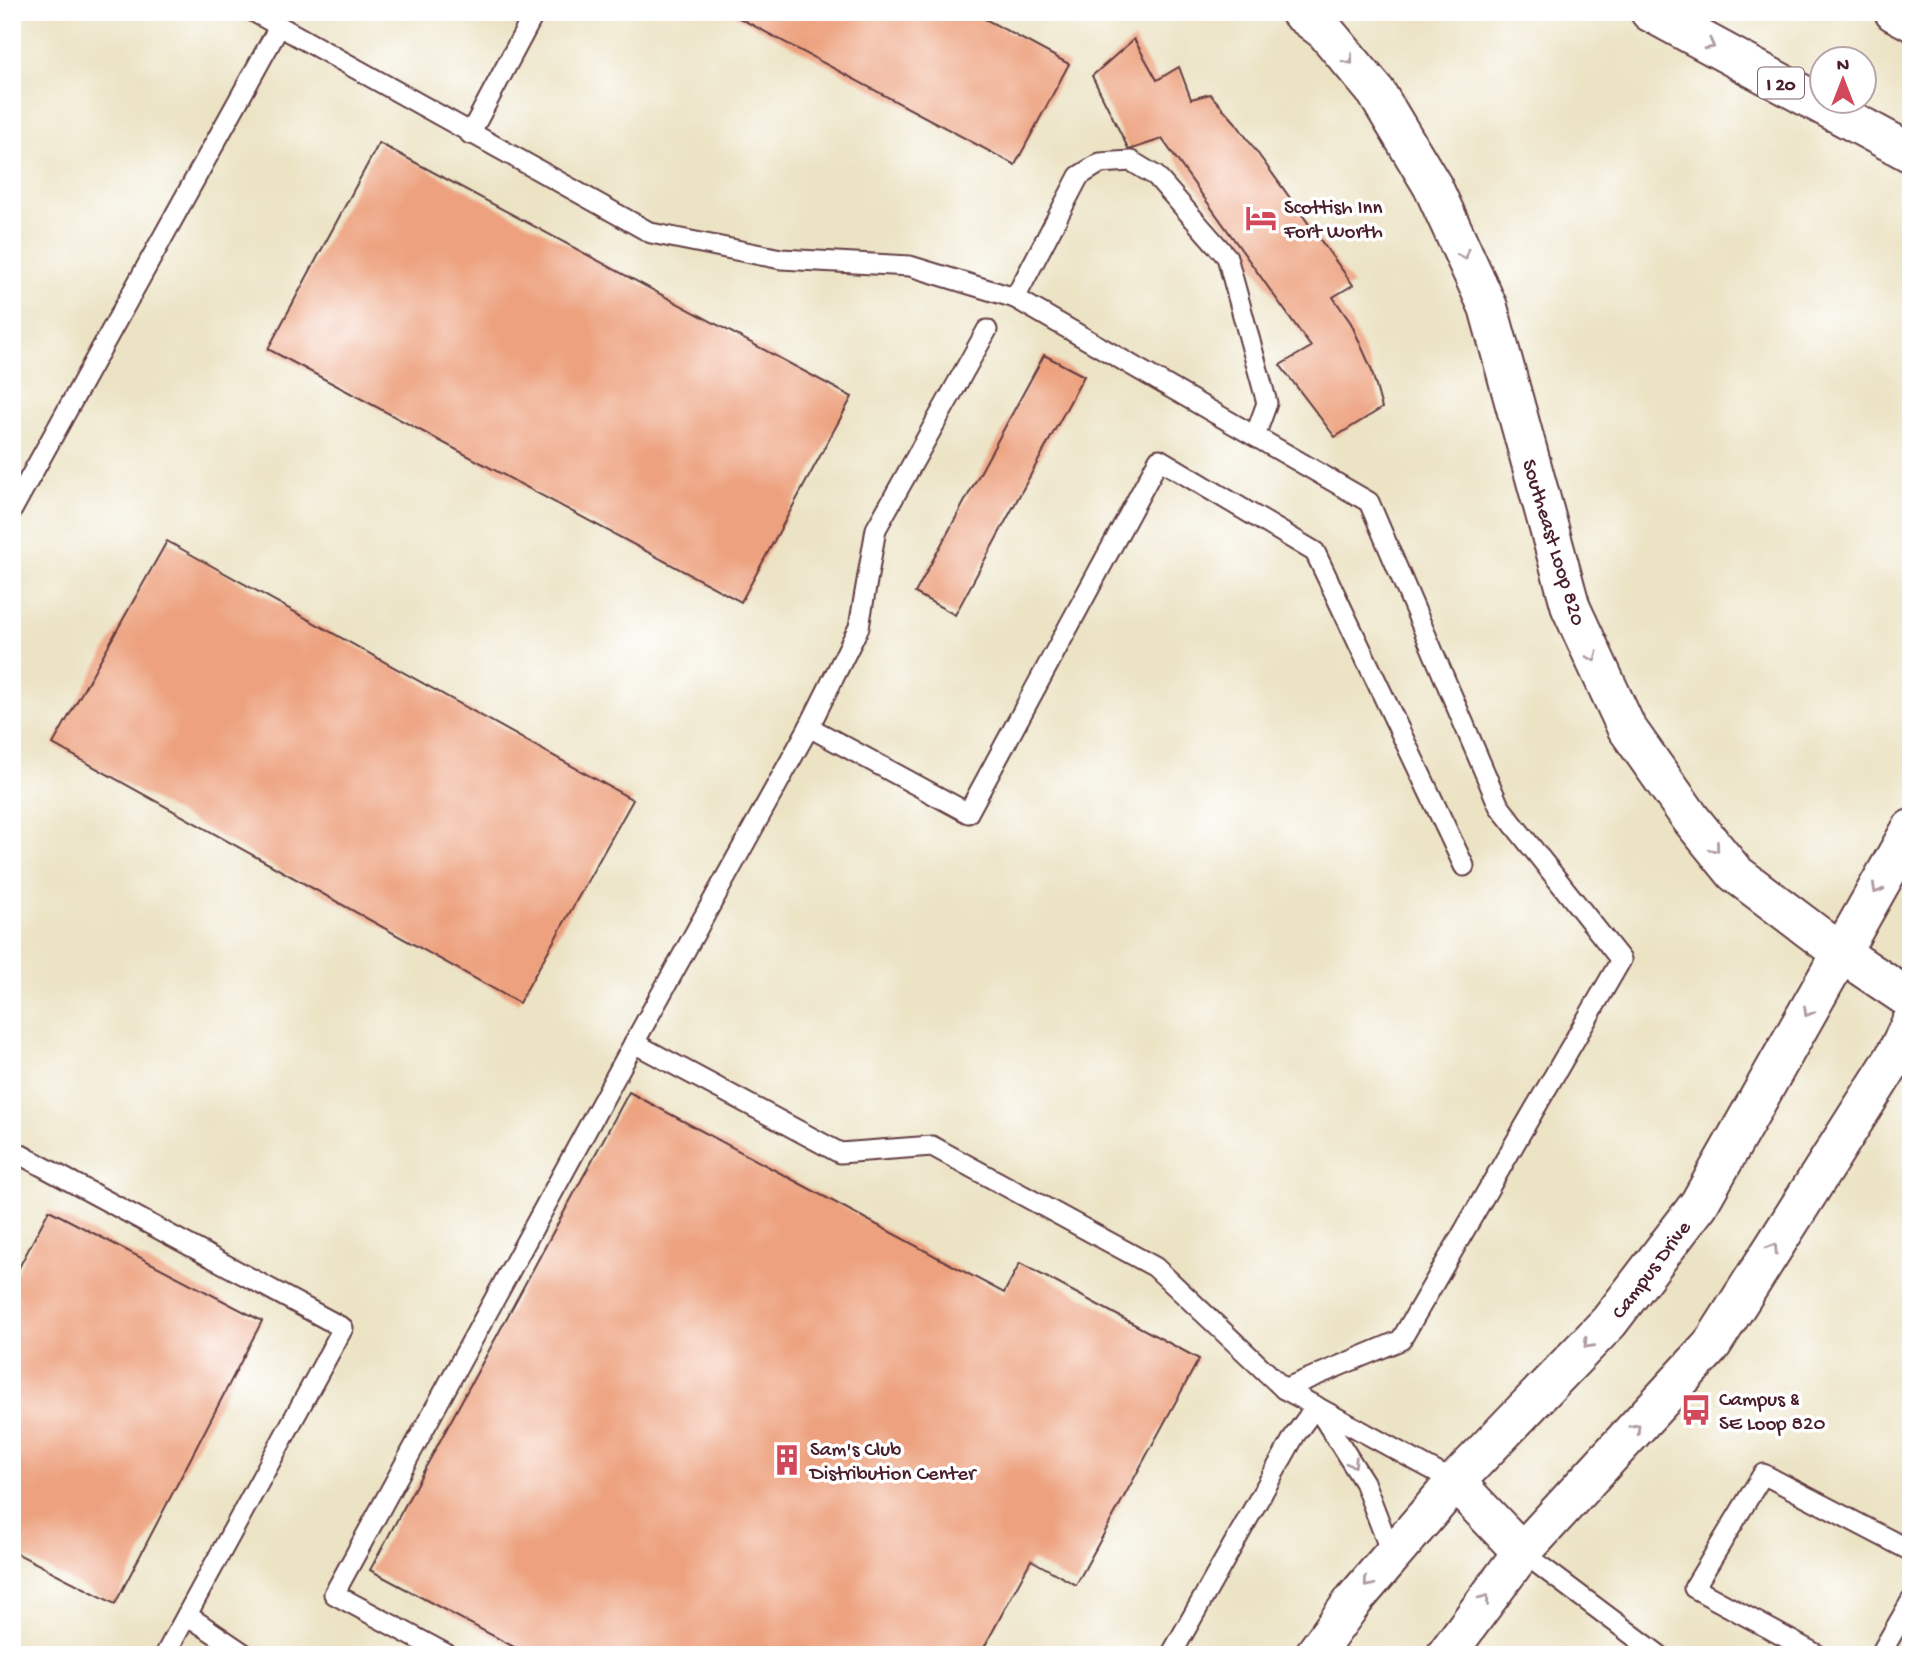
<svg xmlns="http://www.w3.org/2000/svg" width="1923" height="1667" viewBox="0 0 1923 1667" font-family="'Gochi Hand',sans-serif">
	<rect width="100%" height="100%" fill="#fff"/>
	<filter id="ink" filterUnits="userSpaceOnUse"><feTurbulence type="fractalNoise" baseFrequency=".0143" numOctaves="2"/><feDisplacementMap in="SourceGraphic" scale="14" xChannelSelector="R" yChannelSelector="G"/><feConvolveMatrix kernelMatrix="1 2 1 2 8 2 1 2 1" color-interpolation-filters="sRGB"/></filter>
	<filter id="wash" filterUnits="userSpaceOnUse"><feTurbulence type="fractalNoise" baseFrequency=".00686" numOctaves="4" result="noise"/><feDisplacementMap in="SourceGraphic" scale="28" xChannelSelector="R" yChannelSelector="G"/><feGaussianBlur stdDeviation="1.57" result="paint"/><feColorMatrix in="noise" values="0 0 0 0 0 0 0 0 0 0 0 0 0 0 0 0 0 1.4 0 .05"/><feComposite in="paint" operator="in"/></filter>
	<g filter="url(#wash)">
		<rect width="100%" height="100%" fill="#ece3c4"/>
		<g id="blocks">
			<g fill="#eda17e">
				<path d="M728,12H972L1069,64L1015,165Z"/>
				<path d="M1134,39L1157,80L1179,67L1191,99L1210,94L1235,122L1353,285L1333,297L1351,323L1371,368L1382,408L1335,437L1280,365L1311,347L1162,139L1129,150L1092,76Z"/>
				<path d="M379,143L852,397L741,602L268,349Z"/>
				<path d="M1044,355L1084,376L955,615L915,593Z"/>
				<path d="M167,541L633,800L519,1003L53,744Z"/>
				<path d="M629,1092L1004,1293L1020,1263L1199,1359L1076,1585L1031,1560L980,1655H529L370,1570Z"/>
				<path d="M49,1210L262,1321L115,1604L12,1551V1281Z"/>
			</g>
		</g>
	</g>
	<g filter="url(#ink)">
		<use href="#blocks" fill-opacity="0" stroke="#623c42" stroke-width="2"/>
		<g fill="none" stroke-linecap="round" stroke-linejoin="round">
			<defs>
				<g id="service">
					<path d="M254,12L651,233L781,259L910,266L1015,298L1369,502L1499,806L1621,960L1401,1340L1284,1389"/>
					<path d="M470,134L535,12"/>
					<path d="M1015,298L1079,176L1100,163L1131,161L1156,176L1227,257L1267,403L1255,436"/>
					<path d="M12,510L279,27"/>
					<path d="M809,727L968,813L1159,459L1315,552L1464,866"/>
					<path d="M634,1043L809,727L859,627L876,529L987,330"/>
					<path d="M12,1150L343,1328L165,1655"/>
					<path d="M1522,1552L1659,1655"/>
					<path d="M187,1615L246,1655"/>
					<path d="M448,1655L334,1594L634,1043L840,1153L932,1146L1155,1267L1284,1389L1455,1482"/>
					<path d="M1171,1655L1295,1435L1316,1406L1364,1482L1392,1555"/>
					<path d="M1818,1655L1694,1588L1763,1474L1911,1551"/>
					<path d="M1880,1655L1911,1601"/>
				</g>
				<g id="secondary">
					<path d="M1300,12L1325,31L1376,92L1433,187L1488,307L1571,608L1626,727L1691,819L1735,873L1841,953L1911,1000"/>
					<path d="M1455,1482L1522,1552"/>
					<path d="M1314,1655L1354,1600L1455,1482L1609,1322L1699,1204L1911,829"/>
					<path d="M1446,1655L1522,1552L1711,1346L1894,1058L1911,1023"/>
				</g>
				<g id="motorway">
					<path d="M1650,12L1911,153"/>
					<path d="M1894,12L1911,21"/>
				</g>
			</defs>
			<use href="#service" stroke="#623c42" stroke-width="23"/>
			<use href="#secondary" stroke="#623c42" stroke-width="42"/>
			<use href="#motorway" stroke="#623c42" stroke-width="42"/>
			<use href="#service" stroke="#fff" stroke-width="19"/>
			<use href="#secondary" stroke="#fff" stroke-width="38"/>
			<use href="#motorway" stroke="#fff" stroke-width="38"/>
		</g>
		<defs><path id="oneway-chevron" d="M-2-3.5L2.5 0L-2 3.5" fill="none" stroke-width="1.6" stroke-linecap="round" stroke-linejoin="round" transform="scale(1.75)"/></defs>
		<g stroke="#ae9aa0">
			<use href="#oneway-chevron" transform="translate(1710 45) rotate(28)"/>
			<use href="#oneway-chevron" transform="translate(1349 60) rotate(50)"/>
			<use href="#oneway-chevron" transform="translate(1464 255) rotate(65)"/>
			<use href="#oneway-chevron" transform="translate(1593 657) rotate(65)"/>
			<use href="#oneway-chevron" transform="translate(1715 848) rotate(50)"/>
			<use href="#oneway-chevron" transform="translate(1877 889) rotate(119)"/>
			<use href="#oneway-chevron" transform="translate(1808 1012) rotate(120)"/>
			<use href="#oneway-chevron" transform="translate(1773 1248) rotate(-58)"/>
			<use href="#oneway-chevron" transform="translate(1588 1344) rotate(134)"/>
			<use href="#oneway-chevron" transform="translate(1636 1428) rotate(-47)"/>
			<use href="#oneway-chevron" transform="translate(1353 1463) rotate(58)"/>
			<use href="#oneway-chevron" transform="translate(1368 1583) rotate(130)"/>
			<use href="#oneway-chevron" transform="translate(1485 1599) rotate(-52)"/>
		</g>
	</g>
	<defs>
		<symbol id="hotel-bare" viewBox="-9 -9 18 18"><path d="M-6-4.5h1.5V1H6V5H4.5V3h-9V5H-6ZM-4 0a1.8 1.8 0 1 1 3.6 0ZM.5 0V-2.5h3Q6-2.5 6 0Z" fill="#d1495b" stroke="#fff" stroke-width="2.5" paint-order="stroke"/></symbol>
		<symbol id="bus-bare" viewBox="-9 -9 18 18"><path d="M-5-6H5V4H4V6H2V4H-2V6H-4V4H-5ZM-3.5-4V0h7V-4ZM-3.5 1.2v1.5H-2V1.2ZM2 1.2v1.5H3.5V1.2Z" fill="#d1495b" stroke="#fff" stroke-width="2.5" paint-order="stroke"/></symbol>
		<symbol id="building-bare" viewBox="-9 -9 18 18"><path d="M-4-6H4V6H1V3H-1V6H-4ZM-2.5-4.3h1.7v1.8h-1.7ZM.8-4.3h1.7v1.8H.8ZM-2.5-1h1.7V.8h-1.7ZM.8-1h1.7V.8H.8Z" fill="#d1495b" stroke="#fff" stroke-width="2.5" paint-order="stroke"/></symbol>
	</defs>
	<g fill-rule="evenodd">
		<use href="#hotel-bare" x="1239" y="196" width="44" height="44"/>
		<use href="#bus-bare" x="1674" y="1388" width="44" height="44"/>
		<use href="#building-bare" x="765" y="1438" width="44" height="44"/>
	</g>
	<g text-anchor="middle" stroke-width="7" stroke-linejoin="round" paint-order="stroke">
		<rect fill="#fff" stroke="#80626b" stroke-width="2" x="1758" y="67.5" width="46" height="31" rx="5"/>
		<g font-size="19" font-weight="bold" fill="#4a1f2b">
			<text x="1781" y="90">I 20</text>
		</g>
		<g font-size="21" fill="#4a1f2b" stroke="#fff" text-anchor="start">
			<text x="1284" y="213">Scottish Inn<tspan x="1284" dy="24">Fort Worth</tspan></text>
			<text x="1719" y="1405">Campus &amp;<tspan x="1719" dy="24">SE Loop 820</tspan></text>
			<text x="810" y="1455">Sam's Club<tspan x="810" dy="24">Distribution Center</tspan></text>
		</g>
		<g font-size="21" fill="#4a1f2b" stroke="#fff">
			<text transform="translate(1555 542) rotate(73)" y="7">Southeast Loop 820</text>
			<text transform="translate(1650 1269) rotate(-53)" y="7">Campus Drive</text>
		</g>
	</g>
	<rect width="1923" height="1667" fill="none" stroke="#fff" stroke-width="42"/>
	<g transform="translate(1843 80)"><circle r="33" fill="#ffffff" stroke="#b7a5aa" stroke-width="2"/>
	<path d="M0-5L12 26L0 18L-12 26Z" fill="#d1495b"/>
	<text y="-10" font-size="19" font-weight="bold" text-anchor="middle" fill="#4a1f2b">N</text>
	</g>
</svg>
